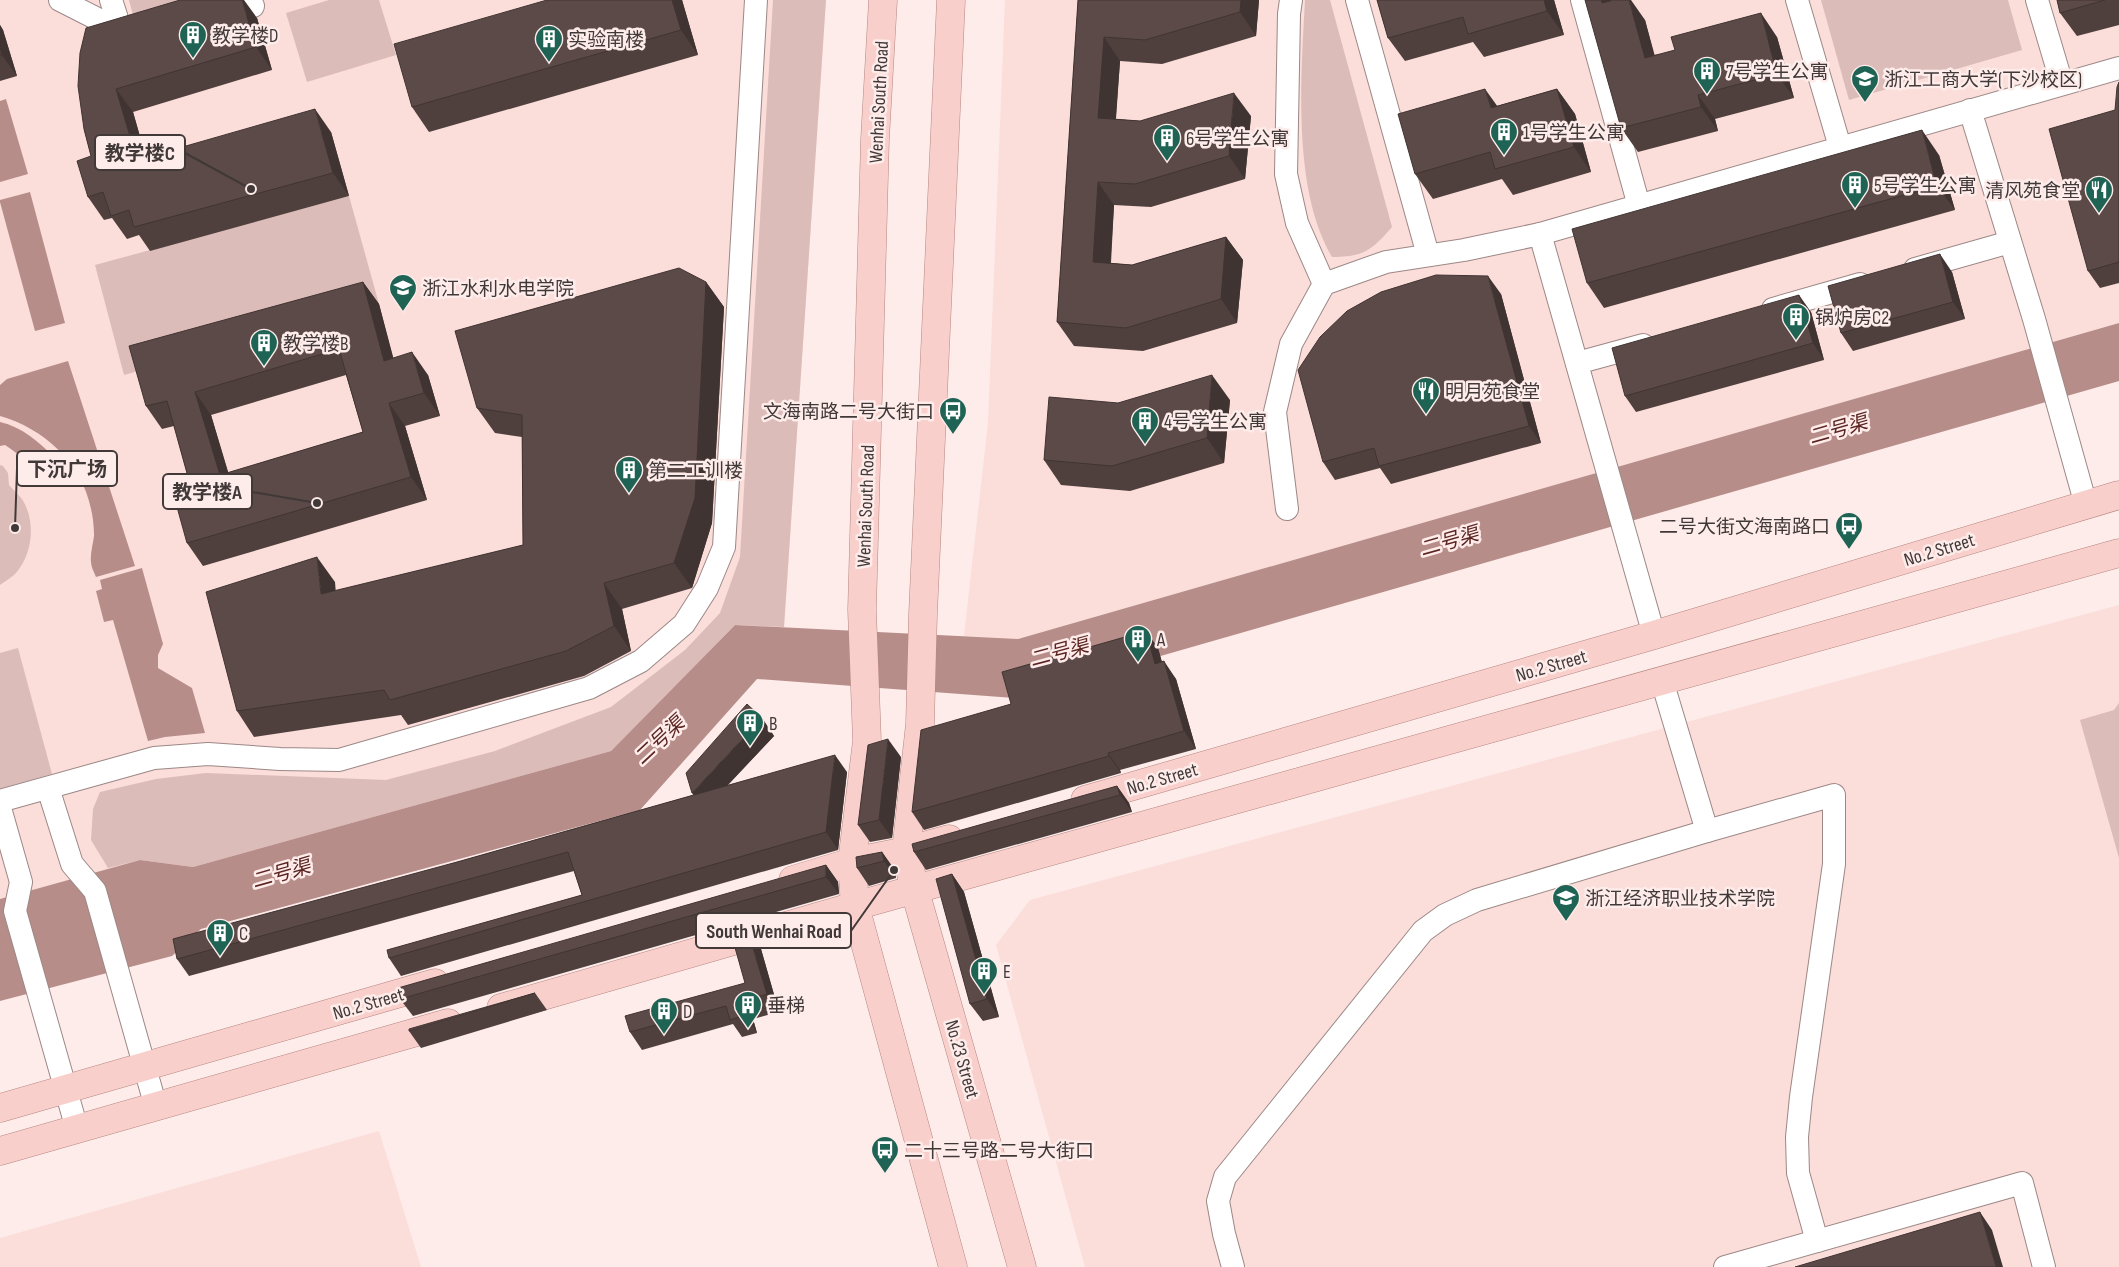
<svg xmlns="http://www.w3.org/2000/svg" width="2119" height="1267" viewBox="0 0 2119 1267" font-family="'Sofia Sans Condensed','Noto Sans SC',sans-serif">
	<rect width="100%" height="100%" fill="#fdecea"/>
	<g fill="#fbddda">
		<path d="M0,0H826L784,627L735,625L611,751L193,867L140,860L0,899Z"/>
		<path d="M1005,0H2119V323L1018,639L964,636L988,423Z"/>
		<path d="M2119,605V1267H1085L996,945L1030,900Z"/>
		<path d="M379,1131L421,1267H0V1238Z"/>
	</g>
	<g fill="#dcbcb9">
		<path d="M129,0H217L136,26Z"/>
		<path d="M329,0H379L396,55L307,82L286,13Z"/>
		<path d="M773,0H826L784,627L735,625L611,751L193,867L140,860L108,868L91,840L93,809L100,792L156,779L206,773L386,780L495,751L611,707L685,650L720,613L740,557Z"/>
		<path d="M1305,0H1330L1392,227C1372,250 1364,257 1332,257C1292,189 1301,77 1305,0Z"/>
		<path d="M1821,0H2008L2022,50L1849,100Z"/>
		<path d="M349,196L379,304L124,375L95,265Z"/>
		<path d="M0,465L3,466L8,473L9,485C13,490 18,494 22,499C36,521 33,553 16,573C11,578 5,581 0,585Z"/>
		<path d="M18,648L52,774L0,789V653Z"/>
		<path d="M2119,703V858L2080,720L2114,710Z"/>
	</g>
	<g fill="#b68d89">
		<path d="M6,99L28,174L0,182V101Z"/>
		<path d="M30,192L65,323L35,331L0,202V200Z"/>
		<path d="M2119,323V381L1014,698L757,679L640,810L201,929L172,956L0,1001V899L140,860L193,867L611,751L735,625L1018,639Z"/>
		<path d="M68,361L135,566L96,577C94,572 91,567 91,562C90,554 93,544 94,536C94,528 93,517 91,509C82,463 43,428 0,416V385L7,379Z"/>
		<path d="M0,422C22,427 39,442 54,457C27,465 27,460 5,445L0,446Z"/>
		<path d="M142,568L163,644L158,655V668L192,688L205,733L165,737L148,741L113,620L104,622L96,591L102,589L100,580Z"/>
	</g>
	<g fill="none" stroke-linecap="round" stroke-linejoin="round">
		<defs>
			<g id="minor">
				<path d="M60,0L121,31L111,0"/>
				<path d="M243,0L253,6"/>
				<path d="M1291,0L1289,14L1286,174L1297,223L1324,284"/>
				<path d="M1357,0L1428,255"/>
				<path d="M1582,0L1639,206"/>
				<path d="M1797,0L1840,147"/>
				<path d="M2037,0L2062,84"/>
				<path d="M1970,110L2034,319L2086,505"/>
				<path d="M1540,234L1654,635"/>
				<path d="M1915,269L2010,242"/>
				<path d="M1773,309L1860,284"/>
				<path d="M1577,363L1643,345"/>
				<path d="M1287,509L1275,412L1291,344L1324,284L1386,262L1464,250L1540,234L2119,68"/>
				<path d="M1662,681L1707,831"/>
				<path d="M48,788L72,864L95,891L156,1107"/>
				<path d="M0,801L154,758L208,754L280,759L339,760L589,688L641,661L684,624L707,588L724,547L756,0"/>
				<path d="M0,808L21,882L15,911L77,1129"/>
				<path d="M1233,1267L1224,1234L1218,1201L1225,1177L1423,931L1445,915L1477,900L1707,831L1834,795V864L1801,1097L1797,1137L1798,1173L1817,1241"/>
				<path d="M1725,1267L2022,1183L2044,1267"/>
			</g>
			<g id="major">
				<path d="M883,0L875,139L862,610L867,741L852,862L855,906L953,1267"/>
				<path d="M951,0L923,614L920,724L906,851L915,891L1022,1267"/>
				<path d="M1085,800L1654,635L2119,495"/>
				<path d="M793,880L852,862L906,851L949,839"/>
				<path d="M501,1008L855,906L2119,553"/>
				<path d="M0,1108L435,983"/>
				<path d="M0,1151L448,1023"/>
			</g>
		</defs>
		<use href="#minor" stroke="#9c8886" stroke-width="24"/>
		<use href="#major" stroke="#b68681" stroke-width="29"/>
		<use href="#minor" stroke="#fff" stroke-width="22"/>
		<use href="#major" stroke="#f9cfcb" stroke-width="28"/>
	</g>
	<g fill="#4f403e" fill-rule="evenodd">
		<path d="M180,0L257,18L272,70L133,112L146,157L331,132L349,196L150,251L139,235L127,239L112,218L104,220L88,197L91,156L84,129Z"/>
		<path d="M547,0H682L698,55L429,132L412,107Z"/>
		<path d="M1078,0H1259L1256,36L1162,64L1120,61L1116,119L1140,121L1251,116L1245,179L1151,207L1114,205L1111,263L1132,265L1226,237L1243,260L1237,323L1143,351L1074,346L1057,322Z"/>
		<path d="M1377,0H1554L1564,35L1484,57L1473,42L1405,61L1388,38Z"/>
		<path d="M2057,0H2119V25L2077,36L2060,13Z"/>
		<path d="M1611,1L1645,20L1654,55L1777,37L1794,98L1715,119L1718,131L1638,152L1621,128Z"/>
		<path d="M0,25L3,30L17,76L0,81Z"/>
		<path d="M2119,82V283L2100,288L2088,271L2115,110Z"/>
		<path d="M1557,89L1575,114L1591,172L1513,195L1502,179L1433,199L1415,174L1497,106Z"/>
		<path d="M1939,155L1955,210L1604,308L1587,283Z"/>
		<path d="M1952,272L1965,319L1853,351L1841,333Z"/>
		<path d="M363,282L379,304L393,358L428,375L440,416L405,426L427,500L203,566L187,543L190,484L174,426L162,429L146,406ZM346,375L363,432L228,473L211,415Z"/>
		<path d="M706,282L724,307L712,523L692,588L622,609L631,651L584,676L408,725L401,715L254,737L237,711L335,582V591L523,545L522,437L495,433L477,408Z"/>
		<path d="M1501,294L1541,443L1391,484L1380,468L1335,480L1323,462Z"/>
		<path d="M1811,312L1824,360L1636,412L1625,396Z"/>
		<path d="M1230,400L1224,463L1130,491L1061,485L1044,460L1118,403Z"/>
		<path d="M1158,648L1162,662L1176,679L1196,749L1120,770L1121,773L924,830L912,812L1011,704Z"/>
		<path d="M762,718L774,736L728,785L847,772L838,850L401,976L389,958L582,895L574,871L189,976L177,959L457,862L694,795Z"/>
		<path d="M901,757L892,838L870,842L858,825Z"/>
		<path d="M1117,786L1129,803L1132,812L926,870L914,852Z"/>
		<path d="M882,852L894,869L896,878L869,886L857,868Z"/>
		<path d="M826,865L838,882L839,894L413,1016L400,999Z"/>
		<path d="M952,874L964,892L999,1017L983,1021L970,1004Z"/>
		<path d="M761,949L779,1012L753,1019L757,1033L742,1037L733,1024L642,1050L630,1032L745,983Z"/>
		<path d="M535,993L547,1010L421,1048L409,1031Z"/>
	</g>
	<g fill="#403432">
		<path d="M242,0H244L257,18L272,70L256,47Z"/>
		<path d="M672,0H682L698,55L681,30Z"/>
		<path d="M1241,0H1259L1256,36L1240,12Z"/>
		<path d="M1544,0H1554L1564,35L1547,11Z"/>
		<path d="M1601,0H1611L1618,27L1602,3Z"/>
		<path d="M1629,0H1631L1645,20L1662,82L1645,58Z"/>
		<path d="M1761,13L1777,37L1794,98L1777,74Z"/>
		<path d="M0,25L3,30L17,76L2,55L0,47Z"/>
		<path d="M1104,37L1120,61L1114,141L1098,118Z"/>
		<path d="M116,89L133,112L153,183L137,160Z"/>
		<path d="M1485,89L1503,114L1491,108Z"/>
		<path d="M1557,89L1575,114L1591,172L1574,147Z"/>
		<path d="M1234,93L1251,116L1245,179L1229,156Z"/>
		<path d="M1698,95L1715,119L1718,131L1701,107Z"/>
		<path d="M315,109L331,132L349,196L333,173Z"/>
		<path d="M1922,130L1939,155L1955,210L1937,186Z"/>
		<path d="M1098,182L1114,205L1109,285L1093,262Z"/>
		<path d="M1226,237L1243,260L1237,323L1221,299Z"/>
		<path d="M1940,254L1952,272L1965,319L1953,302Z"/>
		<path d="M1488,276L1501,294L1541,443L1529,426Z"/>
		<path d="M363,282L379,304L400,383L384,361Z"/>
		<path d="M706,282L724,307L712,523L692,588L674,563Z"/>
		<path d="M1799,295L1811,312L1824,360L1813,343Z"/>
		<path d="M412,352L428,375L440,416L424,393Z"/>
		<path d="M1212,375L1230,400L1224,463L1207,438Z"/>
		<path d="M195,392L211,415L236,498L220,475Z"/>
		<path d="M389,403L405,426L427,500L411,477Z"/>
		<path d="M317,557L335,582L338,620L321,594Z"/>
		<path d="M604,583L622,609L631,651L614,626Z"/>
		<path d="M1146,631L1158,648L1167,681L1155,664Z"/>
		<path d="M1164,661L1176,679L1196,749L1184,731Z"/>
		<path d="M762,718L774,736L704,810L692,793Z"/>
		<path d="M888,739L901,757L892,838L879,820Z"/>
		<path d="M1108,753L1120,770L1121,773L1109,756Z"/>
		<path d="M835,755L847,772L838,850L826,832Z"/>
		<path d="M1117,786L1129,803L1132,812L1120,795Z"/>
		<path d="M882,852L894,869L896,878L884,861Z"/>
		<path d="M826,865L838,882L839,894L826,877Z"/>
		<path d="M952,874L964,892L999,1017L987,999Z"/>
		<path d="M748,932L761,949L779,1012L767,994Z"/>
		<path d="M741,1002L753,1019L757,1033L745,1015Z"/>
		<path d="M1980,1212L1992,1230L2003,1267H1996Z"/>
	</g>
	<g fill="#5c4a48" stroke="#403432" fill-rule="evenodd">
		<path d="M180,0H242L256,47L116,89L137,160L315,109L333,173L134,227L129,210L111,216L103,192L88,197L77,161L91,156L84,129L78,86L80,53L86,28Z"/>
		<path d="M547,0H672L681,30L412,107L394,44Z"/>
		<path d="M1078,0H1241L1240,12L1145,40L1104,37L1098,118L1140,121L1234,93L1229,156L1135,184L1098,182L1093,262L1132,265L1226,237L1221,299L1126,328L1057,322Z"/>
		<path d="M1377,0H1544L1547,11L1468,34L1463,17L1388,38Z"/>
		<path d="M1585,0H1601L1602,3L1614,0H1629L1645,58L1675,50L1671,37L1761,13L1777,74L1698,95L1701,107L1621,128Z"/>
		<path d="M2057,0H2105L2060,13Z"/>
		<path d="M0,47L2,55L0,56Z"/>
		<path d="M2119,82V262L2088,271L2049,129L2115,110L2117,87Z"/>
		<path d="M1485,89L1491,108L1557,89L1574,147L1495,169L1490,152L1415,174L1398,114Z"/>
		<path d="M1922,130L1937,186L1587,283L1572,229Z"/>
		<path d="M1940,254L1953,302L1841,333L1828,286Z"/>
		<path d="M679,268L706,282L695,498L674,563L604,583L614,626L566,651L390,700L384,690L237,711L206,592L317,557L321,594L523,545L522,415L477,408L455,331Z"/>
		<path d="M1436,275L1488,276L1529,426L1379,466L1374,448L1323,462L1298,370L1320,337L1347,311L1381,292Z"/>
		<path d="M363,282L384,361L412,352L424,393L389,403L411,477L187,543L172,489L190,484L167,401L146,406L129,346ZM339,349L363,432L220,475L195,392Z"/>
		<path d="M1799,295L1813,343L1625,396L1612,348Z"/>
		<path d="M1212,375L1207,438L1112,466L1044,460L1049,397L1118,403Z"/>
		<path d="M1146,631L1155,664L1164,661L1184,731L1108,753L1109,756L912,812L921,730L1011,704L1002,672Z"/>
		<path d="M747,704L762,718L692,793L686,773Z"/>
		<path d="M888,739L879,820L858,825L868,745Z"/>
		<path d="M835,755L826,832L389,958L387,950L582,895L568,852L177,959L173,939L457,862Z"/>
		<path d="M1117,786L1120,795L914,852L912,844Z"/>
		<path d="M882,852L884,861L857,868L856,857Z"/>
		<path d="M826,865V877L400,999L398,988Z"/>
		<path d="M952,874L987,999L970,1004L936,879Z"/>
		<path d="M748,932L767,994L741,1002L745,1015L730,1020L726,1006L630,1032L625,1016L745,983L732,937Z"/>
		<path d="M535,993L409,1031V1029Z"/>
		<path d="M1980,1212L1996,1267H1795Z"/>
	</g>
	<defs>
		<symbol id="building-pin" viewBox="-11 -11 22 30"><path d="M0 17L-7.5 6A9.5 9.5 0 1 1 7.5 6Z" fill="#1f6354" stroke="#fdecea"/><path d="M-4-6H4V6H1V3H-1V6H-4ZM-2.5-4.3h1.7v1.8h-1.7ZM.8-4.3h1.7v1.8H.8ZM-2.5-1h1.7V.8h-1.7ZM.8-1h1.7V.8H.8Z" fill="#fff"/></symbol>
		<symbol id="university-pin" viewBox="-11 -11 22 30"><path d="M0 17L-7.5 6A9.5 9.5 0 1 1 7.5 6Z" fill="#1f6354" stroke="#fdecea"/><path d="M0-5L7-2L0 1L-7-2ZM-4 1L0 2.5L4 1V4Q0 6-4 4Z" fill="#fff"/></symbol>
		<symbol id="restaurant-pin" viewBox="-11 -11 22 30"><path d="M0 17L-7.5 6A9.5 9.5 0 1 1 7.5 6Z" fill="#1f6354" stroke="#fdecea"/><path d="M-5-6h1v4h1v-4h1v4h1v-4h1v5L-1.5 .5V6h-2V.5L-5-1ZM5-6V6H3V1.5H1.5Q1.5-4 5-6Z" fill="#fff"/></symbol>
		<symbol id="bus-pin" viewBox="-11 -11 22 30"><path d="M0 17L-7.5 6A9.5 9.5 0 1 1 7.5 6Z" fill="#1f6354" stroke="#fdecea"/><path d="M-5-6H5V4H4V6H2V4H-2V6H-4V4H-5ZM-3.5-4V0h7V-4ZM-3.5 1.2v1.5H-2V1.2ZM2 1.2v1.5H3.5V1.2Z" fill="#fff"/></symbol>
	</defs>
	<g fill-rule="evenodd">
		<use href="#building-pin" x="177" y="19" width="32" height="43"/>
		<use href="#building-pin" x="533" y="23" width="32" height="43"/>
		<use href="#building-pin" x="1691" y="55" width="32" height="43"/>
		<use href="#university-pin" x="1849" y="63" width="32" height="43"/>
		<use href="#building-pin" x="1488" y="116" width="32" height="43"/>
		<use href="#building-pin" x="1151" y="122" width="32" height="43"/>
		<use href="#building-pin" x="1839" y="169" width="32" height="43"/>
		<use href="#restaurant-pin" x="2083" y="174" width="32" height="43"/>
		<use href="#university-pin" x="387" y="272" width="32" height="43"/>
		<use href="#building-pin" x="1780" y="301" width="32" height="43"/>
		<use href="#building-pin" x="248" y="327" width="32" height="43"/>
		<use href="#restaurant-pin" x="1410" y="375" width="32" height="43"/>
		<use href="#bus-pin" x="937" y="395" width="32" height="43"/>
		<use href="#building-pin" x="1129" y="405" width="32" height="43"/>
		<use href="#building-pin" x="613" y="454" width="32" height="43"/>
		<use href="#bus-pin" x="1833" y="510" width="32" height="43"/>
		<use href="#building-pin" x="1122" y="623" width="32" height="43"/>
		<use href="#building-pin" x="734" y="707" width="32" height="43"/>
		<use href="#university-pin" x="1550" y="882" width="32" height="43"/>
		<use href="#building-pin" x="204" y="917" width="32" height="43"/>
		<use href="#building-pin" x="968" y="955" width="32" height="43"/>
		<use href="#building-pin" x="732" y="989" width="32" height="43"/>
		<use href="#building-pin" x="648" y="995" width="32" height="43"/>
		<use href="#bus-pin" x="869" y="1134" width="32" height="43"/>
	</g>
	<g text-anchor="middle" stroke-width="5" stroke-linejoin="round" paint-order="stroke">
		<g font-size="19" fill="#413938" stroke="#fdecea" text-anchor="start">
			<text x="212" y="42">教学楼D</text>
			<text x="568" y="46">实验南楼</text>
			<text x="1726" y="78">7号学生公寓</text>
			<text x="1884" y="86">浙江工商大学(下沙校区)</text>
			<text x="1523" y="139">1号学生公寓</text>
			<text x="1186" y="145">6号学生公寓</text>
			<text x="1874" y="192">5号学生公寓</text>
			<text x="2080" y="197" text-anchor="end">清风苑食堂</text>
			<text x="422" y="295">浙江水利水电学院</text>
			<text x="1815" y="324">锅炉房C2</text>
			<text x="283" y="350">教学楼B</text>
			<text x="1445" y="398">明月苑食堂</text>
			<text x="934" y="418" text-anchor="end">文海南路二号大街口</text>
			<text x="1164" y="428">4号学生公寓</text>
			<text x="648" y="477">第二工训楼</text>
			<text x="1830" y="533" text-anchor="end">二号大街文海南路口</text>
			<text x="1157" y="646">A</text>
			<text x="769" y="730">B</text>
			<text x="1585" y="905">浙江经济职业技术学院</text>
			<text x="239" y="940">C</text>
			<text x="1003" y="978">E</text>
			<text x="767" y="1012">垂梯</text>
			<text x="683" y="1018">D</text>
			<text x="904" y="1157">二十三号路二号大街口</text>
		</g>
		<g font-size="19" fill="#413938" stroke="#fdecea">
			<text transform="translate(878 102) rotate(-87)" y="7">Wenhai South Road</text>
			<text transform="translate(865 506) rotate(-88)" y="7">Wenhai South Road</text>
			<text transform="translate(1939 549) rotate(-17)" y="7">No.2 Street</text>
			<text transform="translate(1551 665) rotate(-16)" y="7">No.2 Street</text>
			<text transform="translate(1162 778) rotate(-16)" y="7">No.2 Street</text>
			<text transform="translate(368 1003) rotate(-16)" y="7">No.2 Street</text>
			<text transform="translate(963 1059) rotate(74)" y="7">No.23 Street</text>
		</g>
		<g font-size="20" font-style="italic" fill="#5a2421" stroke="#fdecea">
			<text transform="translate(1838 429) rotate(-16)" y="7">二号渠</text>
			<text transform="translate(1449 541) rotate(-16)" y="7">二号渠</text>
			<text transform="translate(1059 652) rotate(-15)" y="7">二号渠</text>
			<text transform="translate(659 740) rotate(-43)" y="7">二号渠</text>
			<text transform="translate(281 873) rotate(-16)" y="7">二号渠</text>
		</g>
	</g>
	<path fill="none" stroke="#413938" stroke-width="2" d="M251 189L185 153M15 528L17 469M317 503L252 492M894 870L851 931"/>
	<g fill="#413938" stroke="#fdecea" stroke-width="2">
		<circle cx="251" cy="189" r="5"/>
		<circle cx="15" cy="528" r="5"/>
		<circle cx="317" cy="503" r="5"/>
		<circle cx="894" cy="870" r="5"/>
	</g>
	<g fill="#fdecea" stroke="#413938" stroke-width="2">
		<rect x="95" y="135" width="90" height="35" rx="5"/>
		<rect x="17" y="451" width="100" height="35" rx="5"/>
		<rect x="163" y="474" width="89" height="35" rx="5"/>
		<rect x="696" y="913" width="155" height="35" rx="5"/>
	</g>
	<g font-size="20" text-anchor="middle" font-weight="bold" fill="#413938">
		<text x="140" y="160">教学楼C</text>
		<text x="67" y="476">下沉广场</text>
		<text x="207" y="499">教学楼A</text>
		<text x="774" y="938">South Wenhai Road</text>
	</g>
</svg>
